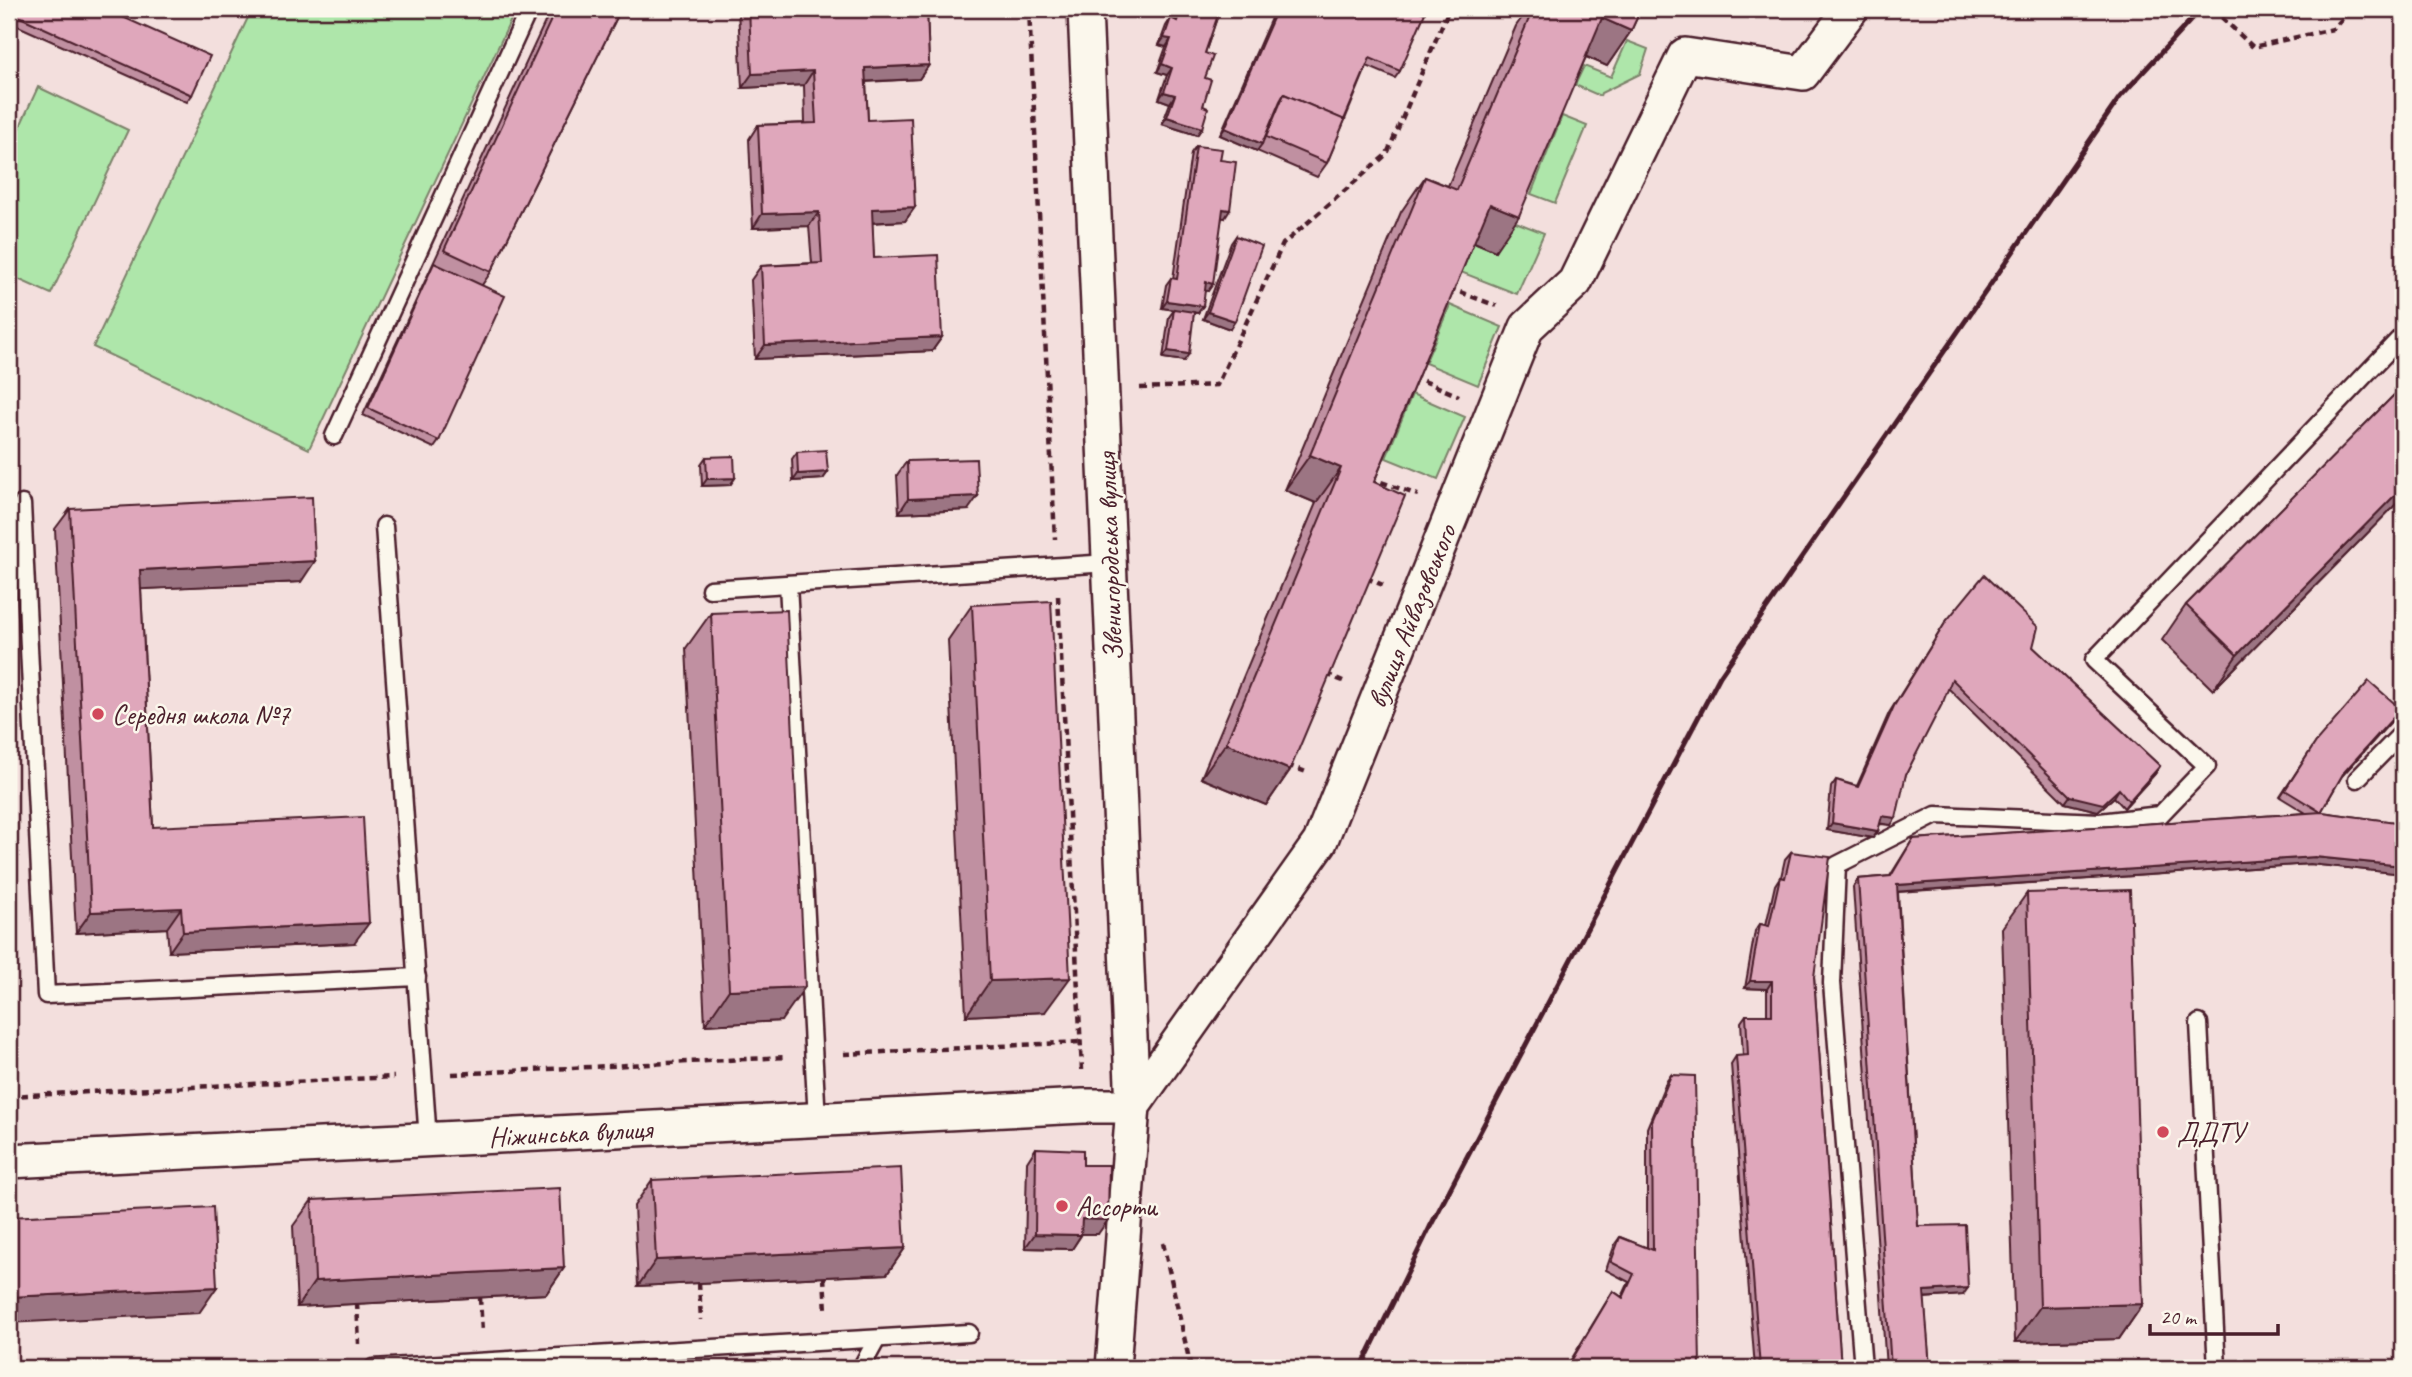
<svg xmlns="http://www.w3.org/2000/svg" width="2412" height="1377" viewBox="0 0 2412 1377" font-family="Caveat,sans-serif">
	<rect width="100%" height="100%" fill="#f3dfdd"/>
	<filter id="ink" filterUnits="userSpaceOnUse"><feTurbulence type="fractalNoise" baseFrequency=".0143" numOctaves="2"/><feDisplacementMap in="SourceGraphic" scale="14" xChannelSelector="R" yChannelSelector="G"/><feConvolveMatrix kernelMatrix="1 2 1 2 8 2 1 2 1" color-interpolation-filters="sRGB"/></filter>
	<g filter="url(#ink)">
		<g fill="#aee6aa" stroke="#7c826a" stroke-width="2">
			<path d="M252,9H516L309,449L93,347Z"/>
			<path d="M1627,41L1648,49L1640,74L1601,93L1600,96L1575,85L1584,66L1611,77Z"/>
			<path d="M38,87L128,130L51,294L9,275V150Z"/>
			<path d="M1562,116L1587,126L1555,203L1531,194Z"/>
			<path d="M1508,219L1544,233L1517,294L1453,269L1465,238Z"/>
			<path d="M1450,305L1502,327L1478,385L1425,363Z"/>
			<path d="M1412,394L1465,417L1438,479L1386,458Z"/>
		</g>
		<g fill="none" stroke-linecap="round" stroke-linejoin="round">
			<defs>
				<g id="service">
					<path d="M334,436L529,9"/>
					<path d="M22,504L46,995L417,977"/>
					<path d="M384,526L428,1140"/>
					<path d="M788,584L817,1120"/>
					<path d="M710,589L1109,563"/>
					<path d="M2357,779L2403,732"/>
					<path d="M2199,1023L2217,1368"/>
					<path d="M373,1368L969,1333"/>
					<path d="M861,1368L877,1339"/>
					<path d="M1863,1368L1832,983L1837,865L1936,815L2100,822L2160,815L2207,766L2094,660L2403,335"/>
				</g>
				<g id="minor">
					<path id="s1" d="M9,1161L1083,1106H1133L1085,9"/>
					<path id="s2" d="M1113,1368L1133,1106L1320,842L1527,327L1575,282L1685,55L1803,73L1851,9"/>
				</g>
			</defs>
			<use href="#service" stroke="#4a1f2b" stroke-width="21"/>
			<use href="#minor" stroke="#4a1f2b" stroke-width="38"/>
			<g stroke="#4a1f2b" stroke-width="4.5" stroke-dasharray="7 5" stroke-linecap="butt">
				<path d="M1029,9L1055,539"/>
				<path d="M2213,9L2253,47L2333,29L2351,9"/>
				<path d="M1449,288L1497,306"/>
				<path d="M1412,376L1459,396"/>
				<path d="M1140,388L1217,385L1283,244L1387,154L1449,9"/>
				<path d="M1370,478L1418,495"/>
				<path d="M1366,578L1383,585"/>
				<path d="M1058,596L1082,1070"/>
				<path d="M1326,674L1343,681"/>
				<path d="M1287,765L1309,773"/>
				<path d="M844,1054L1080,1042"/>
				<path d="M452,1074L786,1057"/>
				<path d="M9,1096L394,1077"/>
				<path d="M1163,1243L1191,1368"/>
				<path d="M824,1277L826,1311"/>
				<path d="M699,1283L701,1320"/>
				<path d="M480,1298L482,1332"/>
				<path d="M357,1303L359,1344"/>
			</g>
			<use href="#service" stroke="#fbf7ec" stroke-width="16"/>
			<use href="#minor" stroke="#fbf7ec" stroke-width="33"/>
			<path stroke="#4a1f2b" stroke-width="5" d="M1361,1368L1430,1227L1720,676L2120,97L2201,9"/>
		</g>
		<g fill="#c090a1" stroke="#4a1f2b" stroke-width="2">
			<path d="M9,9L192,95L187,102L9,22Z"/>
			<path d="M551,9H621L491,272L482,285L439,441L434,448L363,415Z"/>
			<path d="M738,9H927L929,65L919,79L866,82L868,120L915,207L905,221L872,223L874,258L942,337L932,351L755,359L751,280L761,266L812,263L809,226L753,228L749,139L758,125L805,123L804,85L742,88Z"/>
			<path d="M1178,9H1220L1205,53V78L1202,128L1197,135L1162,124L1170,103L1159,99L1167,75L1157,72L1166,47L1159,45L1166,26L1171,18L1175,20Z"/>
			<path d="M1275,9H1414L1400,71L1395,78L1367,66L1327,163L1317,177L1220,135Z"/>
			<path d="M1528,9H1641L1631,31L1607,66L1586,57L1495,251L1474,242L1374,482L1290,770L1266,805L1201,778L1316,503L1285,490L1401,212L1425,177L1448,186L1516,26Z"/>
			<path d="M1196,146L1220,160L1225,218L1222,217L1208,291L1205,290L1198,313H1194L1184,361L1163,358L1169,317L1174,310L1162,308L1166,285L1171,278L1173,279L1191,153Z"/>
			<path d="M1236,236L1230,329L1203,319L1231,243Z"/>
			<path d="M2403,386V497L2213,690L2162,640L2186,605Z"/>
			<path d="M797,452L828,472L823,479L793,481L792,459Z"/>
			<path d="M706,457L735,478L730,485L702,486L701,464Z"/>
			<path d="M907,461L968,510L899,513L897,475Z"/>
			<path d="M70,509L301,582L141,589L153,827L354,943L169,952L167,928L76,933L55,529Z"/>
			<path d="M972,605L1045,1012L966,1016L948,640Z"/>
			<path d="M711,613L781,1021L705,1025L686,648Z"/>
			<path d="M1947,620L2033,647L2160,766L2155,774L2124,808L2114,797L2098,811L2065,803L1948,688L1906,774L1891,825L1880,824L1873,838L1827,830L1831,787L1836,780L1857,786L1889,713Z"/>
			<path d="M2396,716L2342,776L2321,812L2403,823V874L2310,864L1898,892L1918,1226L1963,1295L1924,1298L1930,1368H1886L1853,887L1858,879L1890,876L1913,839L2306,813L2280,797L2316,742Z"/>
			<path d="M1791,852L1814,977L1841,1368H1755L1731,1064L1736,1056H1743L1741,1022L1746,1015H1767V989L1745,988L1755,931L1760,924L1766,925L1775,885L1780,877H1781L1785,859Z"/>
			<path d="M2027,893L2143,1304L2119,1339L2015,1342L2002,928Z"/>
			<path d="M1671,1075L1700,1368H1566L1613,1291L1622,1297L1629,1282L1606,1270L1615,1244L1620,1237L1647,1248V1128L1666,1082Z"/>
			<path d="M1036,1148L1083,1165L1098,1234H1082L1072,1249L1025,1248L1027,1162Z"/>
			<path d="M652,1180L905,1248L887,1274L638,1286L634,1206Z"/>
			<path d="M312,1200L564,1268L546,1294L297,1307L293,1226Z"/>
		</g>
		<g fill="#9c7583" stroke="#4a1f2b" stroke-width="2">
			<path d="M1602,18L1631,31L1607,66L1578,53Z"/>
			<path d="M1164,38L1171,39L1166,47L1159,45Z"/>
			<path d="M1162,64L1172,68L1167,75L1157,72Z"/>
			<path d="M929,65L919,79L855,82L865,68Z"/>
			<path d="M813,71L804,85L742,88L752,74Z"/>
			<path d="M1164,92L1175,95L1170,103L1159,99Z"/>
			<path d="M1167,117L1202,128L1197,135L1162,124Z"/>
			<path d="M1225,128L1262,144L1257,151L1220,135Z"/>
			<path d="M1490,204L1519,216L1495,251L1465,238Z"/>
			<path d="M915,207L905,221L862,223L872,209Z"/>
			<path d="M1223,209L1230,210L1225,218L1218,217Z"/>
			<path d="M819,212L809,226L753,228L762,214Z"/>
			<path d="M1206,282L1213,284L1208,291L1201,290Z"/>
			<path d="M1167,301L1203,306L1198,313L1162,308Z"/>
			<path d="M1208,312L1235,321L1230,329L1203,319Z"/>
			<path d="M942,337L932,351L755,359L765,345Z"/>
			<path d="M1168,351L1189,354L1184,361L1163,358Z"/>
			<path d="M1310,455L1341,468L1316,503L1285,490Z"/>
			<path d="M828,472L823,479L793,481L798,474Z"/>
			<path d="M735,478L730,485L702,486L707,479Z"/>
			<path d="M2403,487V497L2213,690L2237,655Z"/>
			<path d="M978,496L968,510L899,513L908,499Z"/>
			<path d="M315,561L301,582L125,590L140,570Z"/>
			<path d="M2401,709L2396,716L2339,779L2344,772Z"/>
			<path d="M1226,743L1290,770L1266,805L1201,778Z"/>
			<path d="M2160,766L2155,774L2124,808L2129,801Z"/>
			<path d="M2119,789L2114,797L2098,811L2065,803L2070,796Z"/>
			<path d="M1882,816L1896,818L1891,825L1877,823Z"/>
			<path d="M1832,823L1878,831L1873,838L1827,830Z"/>
			<path d="M2315,857L2403,866V874L2310,864L1892,892L1897,885Z"/>
			<path d="M181,908L167,928L76,933L91,912Z"/>
			<path d="M369,923L354,943L169,952L183,932Z"/>
			<path d="M1070,978L1045,1012L966,1016L990,981Z"/>
			<path d="M1750,981H1772L1767,989L1745,988Z"/>
			<path d="M805,987L781,1021L705,1025L729,990Z"/>
			<path d="M1082,1219L1108,1220L1098,1234H1072Z"/>
			<path d="M1035,1234L1081,1235L1072,1249L1025,1248Z"/>
			<path d="M905,1248L887,1274L638,1286L656,1260Z"/>
			<path d="M564,1268L546,1294L297,1307L315,1281Z"/>
			<path d="M217,1287L199,1313L9,1323V1297Z"/>
			<path d="M1968,1288L1963,1295L1919,1298L1924,1291Z"/>
			<path d="M2143,1304L2119,1339L2015,1342L2040,1307Z"/>
		</g>
		<g fill="#dfa7bb" stroke="#4a1f2b" stroke-width="2">
			<path d="M9,9H105L210,56L192,95L9,12Z"/>
			<path d="M556,9H621L491,272L444,250Z"/>
			<path d="M749,9H927L929,65L865,68L868,120L911,118L915,207L872,209L874,258L938,255L942,337L765,345L761,266L822,263L819,212L762,214L758,125L816,123L813,71L752,74Z"/>
			<path d="M1181,9H1220L1205,53L1213,56L1205,78L1211,80L1203,106L1208,108L1202,128L1167,117L1175,95L1164,92L1172,68L1162,64L1171,39L1164,38L1171,18L1177,21Z"/>
			<path d="M1277,9H1414L1425,13L1400,71L1370,58L1344,120L1284,94L1280,101L1262,144L1225,128Z"/>
			<path d="M1533,9H1641L1631,31L1602,18L1519,216L1490,204L1374,482L1405,496L1290,770L1226,743L1341,468L1310,455L1425,177L1457,190Z"/>
			<path d="M1284,94L1345,120L1327,163L1266,137Z"/>
			<path d="M1196,146L1222,149L1220,160L1236,162L1230,210L1223,209L1213,284L1206,282L1203,306L1167,301L1171,278L1177,279Z"/>
			<path d="M1236,236L1262,246L1235,321L1208,312Z"/>
			<path d="M434,263L505,296L439,441L368,408Z"/>
			<path d="M1174,309L1194,312L1189,354L1168,351Z"/>
			<path d="M2403,386V487L2237,655L2186,605Z"/>
			<path d="M826,450L828,472L798,474L797,452Z"/>
			<path d="M734,456L735,478L707,479L706,457Z"/>
			<path d="M976,459L978,496L908,499L907,461Z"/>
			<path d="M312,497L315,561L140,570L153,827L363,817L369,923L183,932L181,908L91,912L70,509Z"/>
			<path d="M1984,575L2038,627L2033,647L2160,766L2129,801L2119,789L2103,804L2070,796L1952,679L1943,702L1906,774L1896,818L1882,816L1878,831L1832,823L1836,780L1858,787L1894,706L1947,620Z"/>
			<path d="M1051,601L1070,978L990,981L972,605Z"/>
			<path d="M787,610L805,987L729,990L711,613Z"/>
			<path d="M2369,681L2401,709L2344,772L2321,812L2285,790L2316,742Z"/>
			<path d="M2322,812L2403,823V866L2315,857L1897,885L1918,1226L1965,1225L1968,1288L1924,1291L1930,1368H1891L1858,879L1891,876L1913,839Z"/>
			<path d="M1791,852L1830,857L1814,977L1841,1368H1760L1736,1056L1748,1055L1746,1015H1772V981H1750L1760,924L1769,926L1780,877L1785,878Z"/>
			<path d="M2130,890L2143,1304L2040,1307L2027,893Z"/>
			<path d="M1671,1075L1695,1076L1700,1368H1567L1613,1291L1623,1298L1634,1274L1611,1262L1620,1237L1653,1250L1652,1121Z"/>
			<path d="M1036,1148L1083,1150V1165H1109L1108,1220L1082,1219L1081,1235L1035,1234Z"/>
			<path d="M901,1168L905,1248L656,1260L652,1180Z"/>
			<path d="M560,1188L564,1268L315,1281L312,1200Z"/>
			<path d="M213,1207L217,1287L9,1297V1217Z"/>
		</g>
	</g>
	<g fill="#d1495b" stroke="#fbf7ec" stroke-width="2.5">
		<circle cx="98" cy="714" r="7"/>
		<circle cx="2163" cy="1132" r="7"/>
		<circle cx="1062" cy="1206" r="7"/>
	</g>
	<g text-anchor="middle" stroke-width="5" stroke-linejoin="round" paint-order="stroke">
		<g font-size="28" fill="#4a1f2b" stroke="#fbf7ec">
			<text transform="translate(1109 557) rotate(-92)" y="10">Звенигородська вулиця</text>
			<text dy="10" stroke="none"><textPath href="#s2" startOffset="830">вулиця Айвазовського</textPath></text>
			<text dy="10" stroke="none"><textPath href="#s1" startOffset="562">Ніжинська вулиця</textPath></text>
		</g>
		<g font-size="28" fill="#4a1f2b" stroke="#fbf7ec" text-anchor="start">
			<text x="112" y="724">Середня школа №7</text>
			<text x="2177" y="1142">ДДТУ</text>
			<text x="1076" y="1216">Ассорти</text>
		</g>
	</g>
	<rect width="2412" height="1377" fill="none" stroke="#fbf7ec" stroke-width="35"/>
	<rect x="18" y="18" width="2377" height="1342" fill="none" stroke="#4a1f2b" stroke-width="2.5" filter="url(#ink)"/>
	<path d="M2150 1324v10h128v-10" fill="none" stroke="#4a1f2b" stroke-width="3.5"/>
	<text x="2160" y="1324" font-size="21" fill="#4a1f2b" stroke="#fbf7ec" stroke-width="5" paint-order="stroke">20 m</text>
</svg>
